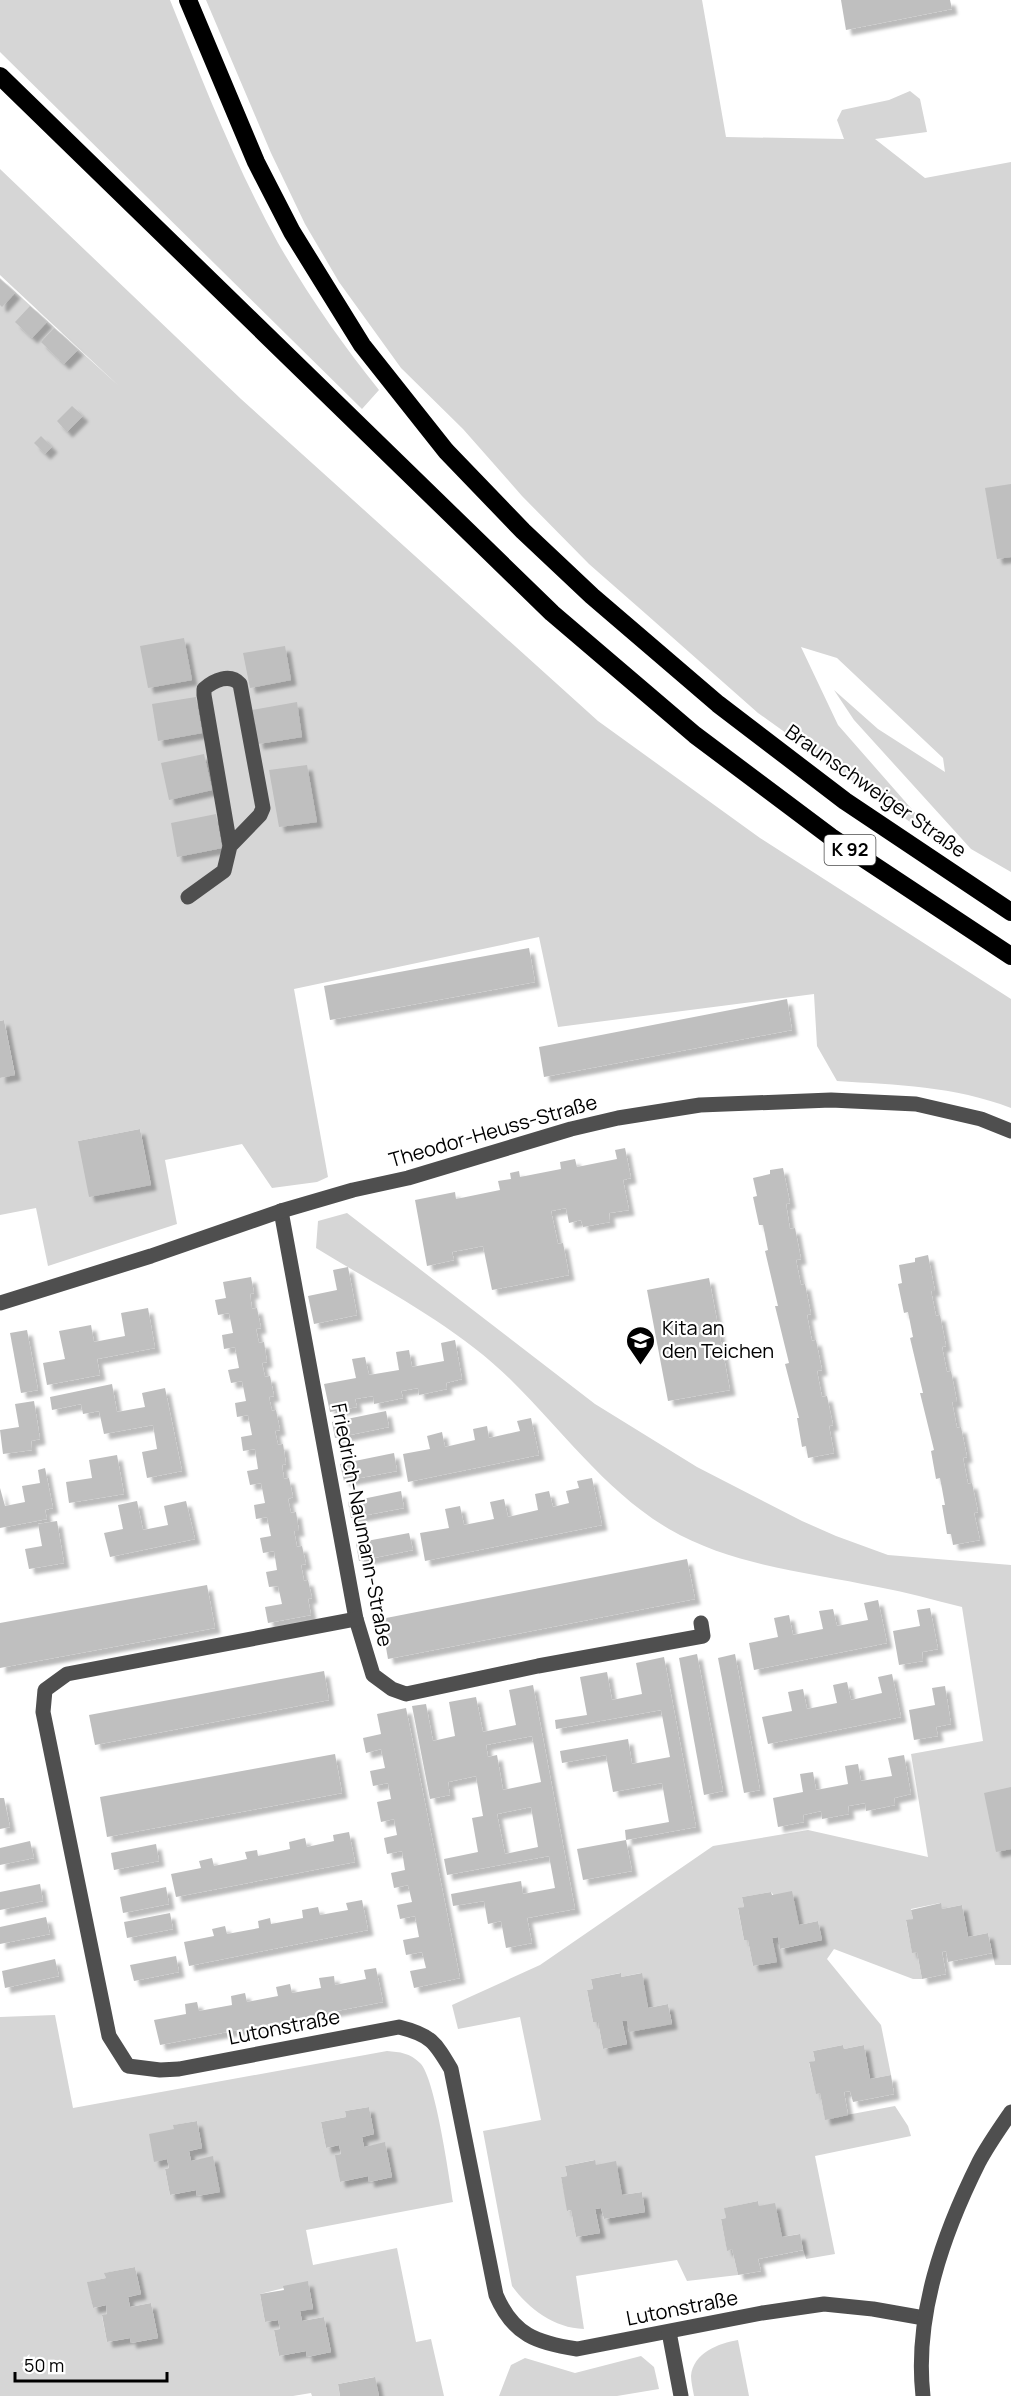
<svg xmlns="http://www.w3.org/2000/svg" width="1011" height="2396" viewBox="0 0 1011 2396" font-family="Manrope,sans-serif">
	<defs>
		<filter id="shadow"><feDropShadow dx="5.5" dy="5.5" stdDeviation="1.5" flood-color="#0004"/></filter>
	</defs>
	<rect width="100%" height="100%" fill="#fff"/>
	<g fill="#d6d6d6" fill-rule="evenodd">
		<path d="M0,0H170C203,82 235,165 278,243C308,295 342,344 379,390L362,409L0,52Z"/>
		<path d="M206,0H702L726,137L844,139L837,120L842,110L889,100L910,91L920,99L927,132L875,139L925,178L1011,162V872L971,849L854,720L834,690L878,729L945,772L943,758L837,658L801,647L838,725L945,847L758,713L646,614L589,564L522,496L463,429L401,368L339,282L305,224L271,153Z"/>
		<path d="M0,169L241,399L598,721L760,838L1011,999V1108C954,1086 897,1085 837,1081L817,1046L814,994L558,1027L539,937L294,989L328,1177L317,1182L272,1188L242,1144L165,1160L177,1224L48,1266L36,1208L0,1215V1078L15,1074L4,1020L0,1021V278L120,387L0,275ZM140,1129L151,1185L78,1141Z"/>
		<path d="M347,1213L595,1404L697,1467L802,1521L836,1536L888,1555L1011,1565V1965H995L988,1933L968,1937L962,1905L942,1909L940,1903L911,1909L913,1919L906,1921L912,1952H917L922,1979H913L834,1949L827,1959L881,2025L891,2075L870,2079L864,2045L844,2049L843,2045L813,2051L815,2061L809,2063L816,2093H820L825,2119L895,2106L908,2126L911,2136L815,2156L835,2254L806,2259L799,2234L782,2237L759,2206L758,2201L725,2208L726,2218L721,2219L727,2250L732,2249L738,2275L687,2281L677,2260L576,2276L584,2329C554,2328 529,2309 512,2286L483,2131L541,2120L520,2017L458,2029L452,2005L540,1965L713,1846L808,1830L928,1857L911,1754L983,1741L962,1607C934,1600 906,1592 878,1587C807,1572 733,1566 669,1529C605,1491 563,1431 511,1380C457,1326 381,1288 316,1248L318,1221ZM771,1892L799,1925L818,1921L822,1940L781,1949L778,1937L772,1938L776,1962L753,1966L748,1940H744L738,1909L744,1907L742,1897ZM620,1973L621,1977L641,1973L648,2008L668,2004L672,2023L622,2021L627,2044L603,2049L598,2022H593L587,1990L593,1989L591,1979ZM594,2160L596,2165L622,2195L642,2192L645,2212L604,2219L601,2208L595,2209L600,2233L576,2237L571,2210L568,2211L561,2177L567,2176L565,2166Z"/>
		<path d="M55,2015L73,2108L387,2051C400,2052 410,2053 420,2063C435,2077 449,2176 453,2202L306,2230L313,2265L397,2248L416,2342L431,2339L444,2396H379L374,2377L338,2384L340,2396H312L311,2393L293,2396H0V2017ZM369,2107L374,2134L362,2137L364,2147L385,2143L392,2177L369,2182L368,2176L340,2182L336,2155L341,2154L339,2145L326,2148L321,2122L346,2117L345,2111ZM197,2121L202,2148L189,2151L191,2161L213,2157L219,2192L197,2196L196,2190L170,2195L165,2169L169,2168L167,2159L154,2161L174,2129V2125ZM135,2267L141,2294L128,2297L130,2307L151,2303L158,2338L131,2343L130,2338L107,2342L102,2316L107,2314L106,2305L93,2308L88,2282L106,2278L105,2273ZM308,2282L313,2308L300,2311L302,2321L324,2317L331,2352L307,2357L306,2351L279,2356L274,2330L280,2329L278,2320L265,2322L260,2294Z"/>
		<path d="M738,2340L749,2396H694C693,2390 691,2382 691,2376C693,2353 719,2343 738,2340Z"/>
		<path d="M641,2356L654,2367L659,2389L617,2396H499L511,2365L525,2358L575,2373Z"/>
	</g>
	<g fill="#bfbfbf" fill-rule="evenodd" filter="url(#shadow)">
		<path d="M841,0H950L952,9L846,30Z"/>
		<path d="M0,279L15,293L2,307L0,305Z"/>
		<path d="M30,306L47,322L32,338L15,322Z"/>
		<path d="M54,328L78,350L64,364L41,342Z"/>
		<path d="M72,406L83,416L67,432L57,421Z"/>
		<path d="M41,436L52,447L45,454L34,443Z"/>
		<path d="M1011,484V557L997,559L985,488Z"/>
		<path d="M184,638L192,680L148,688L140,646Z"/>
		<path d="M285,646L291,680L250,688L243,653Z"/>
		<path d="M196,697L202,733L158,741L152,704Z"/>
		<path d="M297,702L302,737L258,744L252,710Z"/>
		<path d="M204,754L212,790L169,800L161,763Z"/>
		<path d="M307,765L317,822L279,827L269,770Z"/>
		<path d="M216,814L222,848L177,857L171,823Z"/>
		<path d="M529,948L535,982L330,1020L324,986Z"/>
		<path d="M787,999L792,1030L544,1077L539,1047Z"/>
		<path d="M4,1020L15,1075L0,1078V1021Z"/>
		<path d="M140,1129L151,1185L89,1197L78,1141Z"/>
		<path d="M625,1148L631,1178L623,1180L629,1210L609,1213L610,1222L583,1227L581,1220L569,1223L566,1208L551,1211L558,1244L563,1243L569,1275L492,1290L483,1246L452,1252L454,1260L427,1266L415,1200L455,1192L456,1199L500,1190L498,1181L511,1179L510,1173L519,1171L520,1177L561,1169L560,1162L575,1159L577,1167L617,1159L615,1150Z"/>
		<path d="M783,1168L790,1203L786,1204L790,1229L795,1228L801,1259L796,1260L801,1285L805,1284L811,1314L807,1315L812,1341L816,1340L822,1370L817,1371L822,1397L827,1396L833,1425L829,1426L834,1453L808,1458L806,1446L802,1447L797,1418H799L785,1364L789,1363L775,1306H778L765,1251L768,1250L763,1225H759L753,1197L757,1196L753,1178L770,1174V1170Z"/>
		<path d="M928,1255L935,1291H931L936,1316L940,1315L946,1346L942,1347L947,1372L951,1371L957,1402H952L957,1428L961,1427L967,1457L963,1458L968,1484L972,1483L978,1512L974,1513L980,1540L953,1545L951,1534H947L942,1505H945L940,1478L936,1479L931,1451L934,1450L920,1393H923L910,1338L913,1337L908,1312L904,1313L898,1284L902,1283L899,1265L915,1262V1258Z"/>
		<path d="M348,1267L357,1315L314,1324L308,1296L337,1290L333,1270Z"/>
		<path d="M251,1277L254,1293L250,1294L252,1309L257,1308L261,1328L256,1329L259,1343L264,1342L267,1362L262,1363L265,1377L270,1376L274,1396L269,1397L272,1411L276,1410L280,1430L275,1431L278,1445L283,1444L286,1464L282,1465L284,1479L289,1478L293,1497L288,1499L291,1513L296,1512L299,1531H294L297,1547L302,1546L306,1564L301,1565L304,1581L308,1580L312,1598L308,1599L311,1615L268,1623L265,1607L282,1604L278,1586L269,1587L266,1572L277,1570L274,1551L263,1553L260,1538L271,1536L267,1517L256,1519L254,1505L265,1503L261,1483L250,1485L247,1471L258,1469L255,1449L243,1451L241,1437L252,1435L248,1415L237,1417L235,1403L246,1401L242,1381L231,1383L228,1370L239,1368L235,1347L224,1349L222,1335L233,1333L229,1313L218,1315L215,1300L226,1298L223,1282Z"/>
		<path d="M709,1278L730,1390L668,1401L647,1290Z"/>
		<path d="M148,1308L155,1348L97,1359L100,1375L47,1385L43,1363L65,1359L59,1331L91,1325L94,1342L125,1336L121,1313Z"/>
		<path d="M27,1330L38,1390L21,1393L10,1333Z"/>
		<path d="M455,1340L462,1379L446,1383L447,1389L419,1395L418,1388L401,1391L403,1398L374,1404L373,1396L355,1399L357,1407L330,1412L324,1384L356,1378L352,1359L365,1357L369,1375L399,1370L396,1352L409,1350L412,1367L444,1361L441,1343Z"/>
		<path d="M112,1384L117,1412L145,1407L142,1393L165,1388L182,1471L147,1478L142,1452L157,1449L153,1425L104,1434L99,1411L83,1414L81,1404L52,1410L50,1397Z"/>
		<path d="M34,1401L40,1439L31,1441L32,1450L3,1454L0,1430L19,1427L15,1404Z"/>
		<path d="M386,1411L389,1427L335,1438L332,1422Z"/>
		<path d="M531,1418L539,1455L408,1482L403,1454L430,1449L427,1436L442,1432L445,1447L475,1440L473,1429L487,1426L489,1438L520,1431L517,1421Z"/>
		<path d="M394,1453L397,1471L344,1481L340,1464Z"/>
		<path d="M117,1455L124,1494L69,1503L66,1482L92,1478L89,1460Z"/>
		<path d="M45,1468L53,1508L45,1510L47,1519L0,1528V1488L5,1506L25,1502L22,1486L40,1483L38,1470Z"/>
		<path d="M592,1478L602,1525L425,1561L420,1533L449,1528L445,1509L460,1506L464,1525L494,1519L490,1502L504,1499L508,1517L538,1510L535,1494L549,1491L553,1507L569,1503L566,1491L579,1488L577,1481Z"/>
		<path d="M401,1491L404,1508L351,1518L348,1502Z"/>
		<path d="M137,1501L143,1530L168,1525L164,1506L186,1501L195,1539L110,1557L104,1533L123,1529L118,1505Z"/>
		<path d="M57,1521L64,1563L29,1569L25,1549L42,1546L38,1524Z"/>
		<path d="M409,1533L413,1550L359,1561L356,1543Z"/>
		<path d="M687,1559L695,1599L388,1659L381,1619Z"/>
		<path d="M207,1585L215,1628L0,1668V1623Z"/>
		<path d="M878,1600L887,1643L754,1670L749,1643L778,1637L774,1618L789,1615L793,1635L823,1629L819,1611L833,1609L837,1626L868,1620L864,1603Z"/>
		<path d="M930,1608L938,1649L922,1652L923,1661L899,1665L893,1631L920,1626L917,1610Z"/>
		<path d="M697,1654L723,1791L704,1795L679,1658Z"/>
		<path d="M735,1654L760,1790L744,1793L718,1658Z"/>
		<path d="M664,1657L696,1827L626,1840L625,1830L669,1822L662,1783L613,1792L606,1755L562,1763L560,1751L628,1739L632,1764L670,1757L661,1710L556,1729L555,1720L587,1715L580,1677L607,1672L612,1700L642,1694L636,1663Z"/>
		<path d="M324,1671L329,1700L95,1745L89,1715Z"/>
		<path d="M892,1674L901,1717L768,1744L762,1717L792,1711L788,1692L803,1689L807,1709L837,1703L833,1685L847,1682L851,1700L882,1693L878,1677Z"/>
		<path d="M533,1685L575,1909L527,1918L532,1943L506,1948L501,1921L488,1924L484,1901L453,1906L451,1894L521,1881L523,1894L555,1888L549,1856L447,1875L444,1859L478,1852L472,1818L483,1816L476,1776L448,1782L450,1795L430,1799L412,1706L426,1704L433,1741L455,1736L449,1702L476,1697L483,1732L516,1725L509,1690ZM532,1736L541,1782L503,1790L497,1755L488,1757L486,1745ZM531,1807L538,1847L505,1854L497,1814Z"/>
		<path d="M945,1686L951,1724L936,1727L938,1736L914,1740L909,1710L935,1705L932,1688Z"/>
		<path d="M406,1708L460,1978L414,1988L410,1971L426,1968L422,1952L406,1955L403,1940L419,1937L415,1916L400,1919L397,1905L412,1902L408,1885L394,1888L391,1873L405,1870L402,1851L387,1854L384,1838L397,1835L394,1819L381,1822L377,1802L391,1799L388,1783L373,1786L370,1771L385,1768L381,1749L366,1753L363,1738L381,1734L377,1714Z"/>
		<path d="M335,1754L342,1793L107,1837L100,1797Z"/>
		<path d="M904,1755L911,1794L894,1798L895,1805L866,1811L865,1803L848,1806L849,1814L822,1819L821,1811L803,1815L804,1822L778,1827L773,1798L803,1792L800,1774L813,1772L816,1790L848,1784L845,1766L858,1764L861,1781L892,1776L888,1758Z"/>
		<path d="M1011,1787V1849L996,1852L984,1793Z"/>
		<path d="M0,1798H4L10,1827L0,1829Z"/>
		<path d="M349,1832L355,1862L176,1897L171,1874L201,1868L199,1861L212,1858L214,1866L247,1859L245,1852L257,1850L258,1856L290,1849L289,1842L305,1838L307,1847L334,1841L333,1835Z"/>
		<path d="M626,1840L632,1871L583,1880L577,1849Z"/>
		<path d="M30,1841L34,1858L0,1865V1848Z"/>
		<path d="M156,1844L159,1861L114,1870L111,1853Z"/>
		<path d="M40,1884L43,1901L0,1910V1892Z"/>
		<path d="M166,1887L169,1904L123,1913L120,1897Z"/>
		<path d="M792,1891L799,1925L818,1921L822,1940L780,1949L778,1937L772,1938L777,1962L753,1966L748,1940H744L738,1908L744,1907L742,1897L771,1892L772,1895Z"/>
		<path d="M362,1900L368,1930L189,1966L184,1942L214,1936L212,1929L225,1926L227,1934L259,1928L258,1921L270,1918L271,1924L303,1918L302,1910L318,1907L320,1915L348,1910L346,1903Z"/>
		<path d="M941,1903L942,1909L962,1905L968,1937L988,1933L992,1953L948,1962L946,1951L942,1952L946,1974L922,1979L917,1952L912,1953L906,1920L913,1919L911,1910Z"/>
		<path d="M170,1913L173,1929L127,1938L124,1922Z"/>
		<path d="M46,1917L50,1934L0,1944V1927Z"/>
		<path d="M176,1956L179,1972L134,1981L130,1965Z"/>
		<path d="M55,1959L59,1976L5,1988L2,1971Z"/>
		<path d="M376,1968L383,2002L160,2045L154,2020L186,2014L185,2004L197,2002L199,2011L232,2005L231,1996L245,1993L247,2002L278,1996L276,1987L290,1984L292,1993L321,1988L319,1978L334,1976L335,1985L366,1979L364,1970Z"/>
		<path d="M621,1973V1977L642,1973L648,2008L668,2004L672,2024L629,2032L627,2021H622L627,2044L603,2049L598,2022H593L587,1990L593,1989L591,1979Z"/>
		<path d="M843,2045L844,2049L864,2045L870,2079L891,2075L894,2094L853,2102L850,2091L844,2092L848,2115L825,2120L820,2093L816,2094L809,2062L815,2061L813,2051Z"/>
		<path d="M369,2107L374,2134L362,2137L364,2147L385,2142L392,2177L369,2182L368,2176L340,2182L335,2155L341,2154L339,2145L326,2148L321,2122L346,2117L345,2111Z"/>
		<path d="M197,2121L202,2148L189,2151L191,2161L213,2156L220,2192L197,2196L196,2190L170,2195L165,2169L169,2168L167,2159L154,2162L149,2134L174,2129L173,2125Z"/>
		<path d="M595,2160L596,2165L616,2161L622,2195L642,2192L645,2212L604,2219L601,2208L595,2209L600,2233L576,2237L571,2210L567,2211L561,2177L567,2176L565,2166Z"/>
		<path d="M758,2201L759,2206L775,2203L782,2237L800,2234L803,2250L758,2259L761,2271L738,2275L732,2249L727,2251L721,2219L726,2218L724,2208Z"/>
		<path d="M135,2267L141,2294L128,2297L130,2307L151,2303L158,2338L131,2343L130,2338L107,2342L102,2315L107,2314L106,2305L93,2308L87,2282L106,2278L104,2273Z"/>
		<path d="M308,2281L313,2309L300,2311L302,2321L324,2317L331,2352L307,2357L306,2351L279,2356L274,2330L280,2329L278,2320L265,2322L260,2294L284,2290L283,2286Z"/>
		<path d="M375,2377L379,2396H340L338,2384Z"/>
	</g>
	<g fill="none" stroke-linecap="round" stroke-linejoin="round">
		<g stroke="#4f4f4f" stroke-width="15">
			<path d="M188,897L224,871L230,846L204,695V689C214,680 230,673 240,684L263,808L260,815L230,846"/>
			<path d="M281,1211L356,1619L373,1675L392,1689L406,1694L538,1666L703,1636L701,1623"/>
			<path d="M0,1303L151,1256L281,1211L353,1190L408,1178L571,1129L618,1118L700,1105L831,1100L916,1104L981,1119L1011,1131"/>
			<path d="M356,1619L67,1674L45,1690L43,1712L109,2036L128,2066L160,2070L179,2069L399,2027C431,2035 435,2042 451,2069L496,2295C513,2335 537,2343 577,2349L762,2313L824,2304L873,2309L924,2318"/>
			<path d="M669,2332L681,2396"/>
			<path d="M923,2396C914,2316 943,2234 979,2162C988,2145 1000,2128 1011,2112"/>
		</g>
		<g stroke="#000" stroke-width="18">
			<path d="M188,0L256,162L292,232L362,345L446,451L523,531L592,596L718,704L845,801L1011,912"/>
			<path d="M0,76L552,613L695,735L831,837L1011,956"/>
		</g>
	</g>
	<defs>
		<symbol id="school-pin" viewBox="-11 -11 22 30"><path d="M0 17L-7.5 6A9.5 9.5 0 1 1 7.5 6Z" fill="#000" stroke="#fff"/><path d="M0-5L7-2L0 1L-7-2ZM-4 1L0 2.5L4 1V4Q0 6-4 4Z" fill="#fff"/></symbol>
	</defs>
	<g fill-rule="evenodd">
		<use href="#school-pin" x="624" y="1324" width="33" height="45"/>
	</g>
	<g text-anchor="middle" stroke-width="4.5" stroke-linejoin="round" paint-order="stroke">
		<rect fill="#fff" stroke="#4c4c4c" stroke-width="1.5" x="824.5" y="835" width="51" height="30" rx="4.5"/>
		<g font-size="18" font-weight="bold" fill="#000">
			<text x="850" y="856">K 92</text>
		</g>
		<g font-size="20" fill="#000" stroke="#fff">
			<text transform="translate(876 791) rotate(35)" y="7">Braunschweiger Straße</text>
			<text transform="translate(493 1131) rotate(-16)" y="7">Theodor-Heuss-Straße</text>
			<text transform="translate(362 1525) rotate(79)" y="7">Friedrich-Naumann-Straße</text>
			<text transform="translate(284 2027) rotate(-11)" y="7">Lutonstraße</text>
			<text transform="translate(682 2308) rotate(-11)" y="7">Lutonstraße</text>
		</g>
		<g font-size="20" fill="#000" stroke="#fff" text-anchor="start">
			<text x="662" y="1335">Kita an<tspan x="662" dy="23">den Teichen</tspan></text>
		</g>
	</g>
	<path d="M15 2372v9h152v-9" fill="none" stroke="#000000" stroke-width="3"/>
	<text x="24" y="2372" font-size="18" fill="#000000" stroke="#ffffff" stroke-width="4.5" paint-order="stroke">50 m</text>
</svg>
